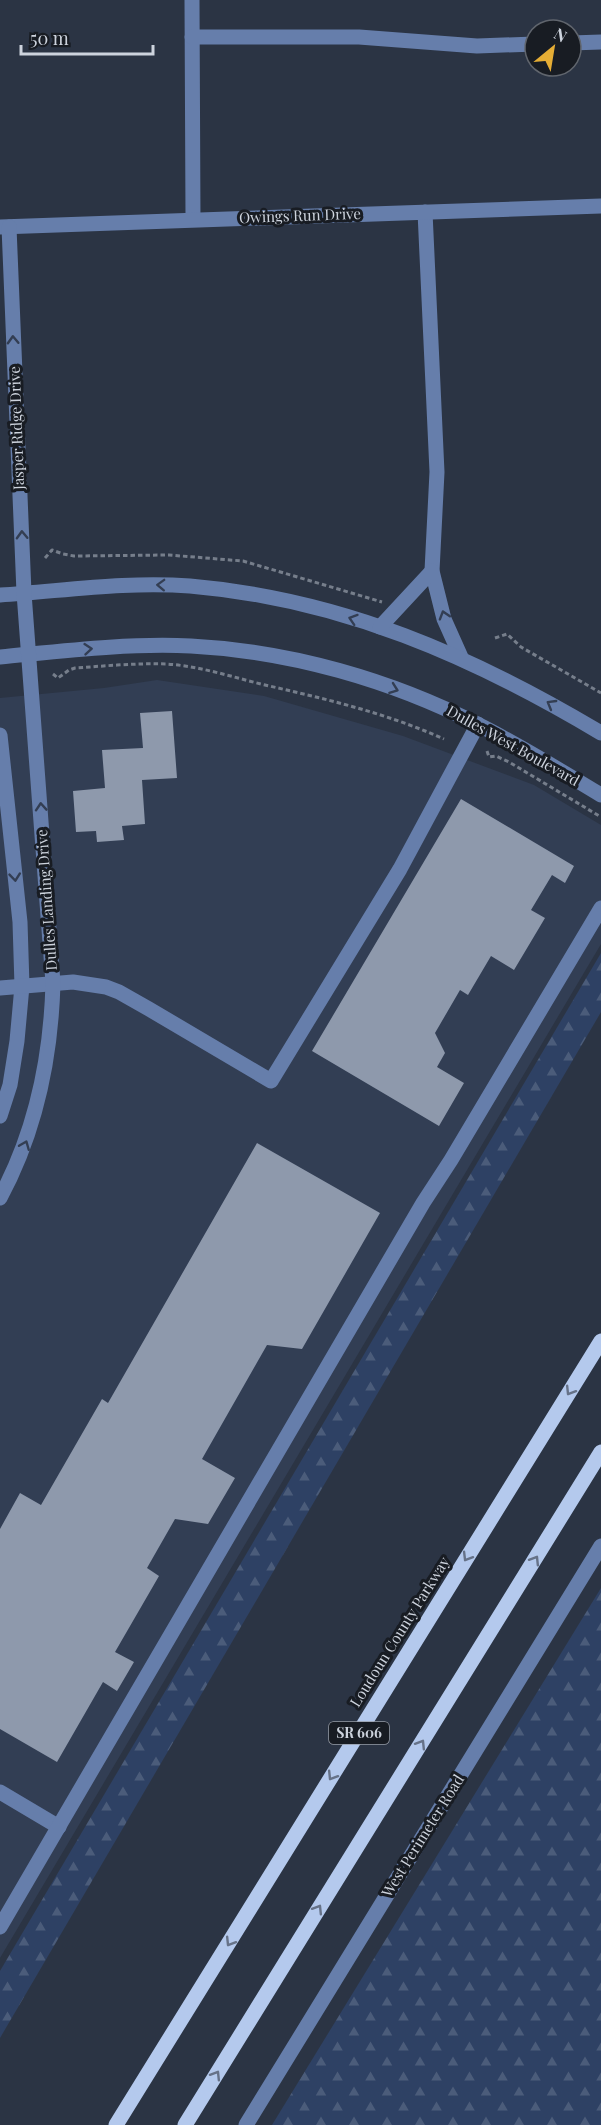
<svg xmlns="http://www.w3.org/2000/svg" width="601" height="2125" viewBox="0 0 601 2125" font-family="'Playfair Display',serif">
	<defs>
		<pattern id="forest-firs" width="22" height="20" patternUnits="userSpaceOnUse" patternTransform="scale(1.5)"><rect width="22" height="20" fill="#2e4164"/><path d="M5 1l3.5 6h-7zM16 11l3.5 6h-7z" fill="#4b5c7a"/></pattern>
	</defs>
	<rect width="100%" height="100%" fill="#2b3444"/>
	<path fill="#323e54" d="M157,680L264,696L403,736L534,785L601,825V944L0,1958V698L104,688Z"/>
	<g fill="url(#forest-firs)">
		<path d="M601,953V1012L0,2038V1971Z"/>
		<path d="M601,1588V2125H272Z"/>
	</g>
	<g fill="#8e99ac">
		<path d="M172,711L177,778L142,780L145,824L122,826L124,840L97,842L96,831L76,832L73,791L105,788L102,750L143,748L140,713Z"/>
		<path d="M461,799L574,866L565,883L552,875L531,910L545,918L514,970L491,956L468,995L460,990L435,1033L445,1053L437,1067L464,1083L439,1126L312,1051Z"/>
		<path d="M257,1143L380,1213L302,1349L267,1345L202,1459L235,1478L208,1524L175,1519L147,1568L159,1576L115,1652L134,1662L117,1691L103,1682L57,1762L0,1729V1529L20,1493L41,1505L102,1399L108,1403Z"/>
	</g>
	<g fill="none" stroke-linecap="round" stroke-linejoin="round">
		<g stroke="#767e8b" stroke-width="3" stroke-dasharray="4.5 3" stroke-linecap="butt">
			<path d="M45,558L52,550L63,554L74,556L169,555L243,561L382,602"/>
			<path d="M495,638L507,634L521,647L601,693"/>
			<path d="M53,674L58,678L69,670L75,668C105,666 136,663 166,664C200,666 232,677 265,685C326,699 386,713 444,739"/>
			<path d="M487,751L489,757L496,756L509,762L601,817"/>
		</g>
		<g stroke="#667eab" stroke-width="15">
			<path d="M192,0L193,219"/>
			<path d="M192,37H359L477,46L535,44"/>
			<path d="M571,43L601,42"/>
			<path d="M425,212L437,472L432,571L444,619L461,657"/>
			<path d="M0,227L601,206"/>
			<path d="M0,595C63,591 127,581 190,586C342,599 472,656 601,733"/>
			<path d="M380,627L432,571"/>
			<path d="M0,657C63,651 127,643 191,646C290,651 391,680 479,725C521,746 561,771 601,795"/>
			<path d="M0,735L20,922L22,986L17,1041L10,1085L0,1116"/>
			<path d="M0,988L73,982L106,987L119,992L149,1009L271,1081L400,869L478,724"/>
			<path d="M0,1198C36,1131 51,1058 53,983L24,593L9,227"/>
			<path d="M0,1792L59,1827"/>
			<path d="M0,1927L423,1203L451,1160L601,908"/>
			<path d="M246,2125L601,1546"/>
		</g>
		<g stroke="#b4c9ed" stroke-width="15">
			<path d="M116,2125L601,1341"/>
			<path d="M185,2125L601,1452"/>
		</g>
	</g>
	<defs><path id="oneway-chevron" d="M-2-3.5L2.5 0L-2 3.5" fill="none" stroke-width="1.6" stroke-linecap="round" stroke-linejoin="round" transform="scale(1.5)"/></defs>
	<g stroke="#333e53">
		<use href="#oneway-chevron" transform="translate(13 340) rotate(-92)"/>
		<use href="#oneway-chevron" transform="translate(22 535) rotate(-92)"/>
		<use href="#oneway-chevron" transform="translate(161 585) rotate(-178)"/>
		<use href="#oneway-chevron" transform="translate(444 615) rotate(-107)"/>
		<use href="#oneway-chevron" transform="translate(353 619) rotate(-162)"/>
		<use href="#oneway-chevron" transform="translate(88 649) rotate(-5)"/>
		<use href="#oneway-chevron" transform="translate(394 689) rotate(20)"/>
		<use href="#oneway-chevron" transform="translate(551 704) rotate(-150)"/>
		<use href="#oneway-chevron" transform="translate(41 807) rotate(-94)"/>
		<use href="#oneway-chevron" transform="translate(15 877) rotate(84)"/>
		<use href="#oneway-chevron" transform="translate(25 1145) rotate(-68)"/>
	</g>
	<g stroke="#667288">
		<use href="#oneway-chevron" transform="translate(570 1391) rotate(122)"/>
		<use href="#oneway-chevron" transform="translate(467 1557) rotate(121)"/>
		<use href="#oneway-chevron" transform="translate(535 1560) rotate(-58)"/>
		<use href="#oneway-chevron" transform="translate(421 1744) rotate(-58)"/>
		<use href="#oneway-chevron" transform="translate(332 1776) rotate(122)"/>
		<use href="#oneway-chevron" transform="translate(318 1909) rotate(-58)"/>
		<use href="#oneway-chevron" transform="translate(230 1942) rotate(122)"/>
		<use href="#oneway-chevron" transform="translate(216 2075) rotate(-58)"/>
	</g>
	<g text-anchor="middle" stroke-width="6" stroke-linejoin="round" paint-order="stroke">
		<rect fill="#181c23" stroke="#979ca5" stroke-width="1.5" x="329" y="1722" width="60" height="22" rx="4.5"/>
		<g font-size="14" font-weight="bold" fill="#cdd3dd">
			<text x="359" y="1738">SR 606</text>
		</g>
		<g font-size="15" fill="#cdd3dd" stroke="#181c23">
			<text transform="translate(300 216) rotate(-2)" y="5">Owings Run Drive</text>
			<text transform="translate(17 428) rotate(-92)" y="5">Jasper Ridge Drive</text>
			<text transform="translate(513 746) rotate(29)" y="5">Dulles West Boulevard</text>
			<text transform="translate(47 900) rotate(-94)" y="5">Dulles Landing Drive</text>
			<text transform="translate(400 1632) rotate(-58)" y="5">Loudoun County Parkway</text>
			<text transform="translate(423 1836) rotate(-58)" y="5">West Perimeter Road</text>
		</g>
	</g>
	<g transform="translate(553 48) rotate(30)"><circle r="28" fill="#181c23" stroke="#60656d" stroke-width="1.5"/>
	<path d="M0-4.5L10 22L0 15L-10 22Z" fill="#e5ad35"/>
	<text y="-9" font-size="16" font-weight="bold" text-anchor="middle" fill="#cdd3dd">N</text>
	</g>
	<path d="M21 45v9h132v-9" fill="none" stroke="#cdd3dd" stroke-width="3"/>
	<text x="30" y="45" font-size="18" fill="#cdd3dd" stroke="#181c23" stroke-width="4.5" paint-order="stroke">50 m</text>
</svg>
